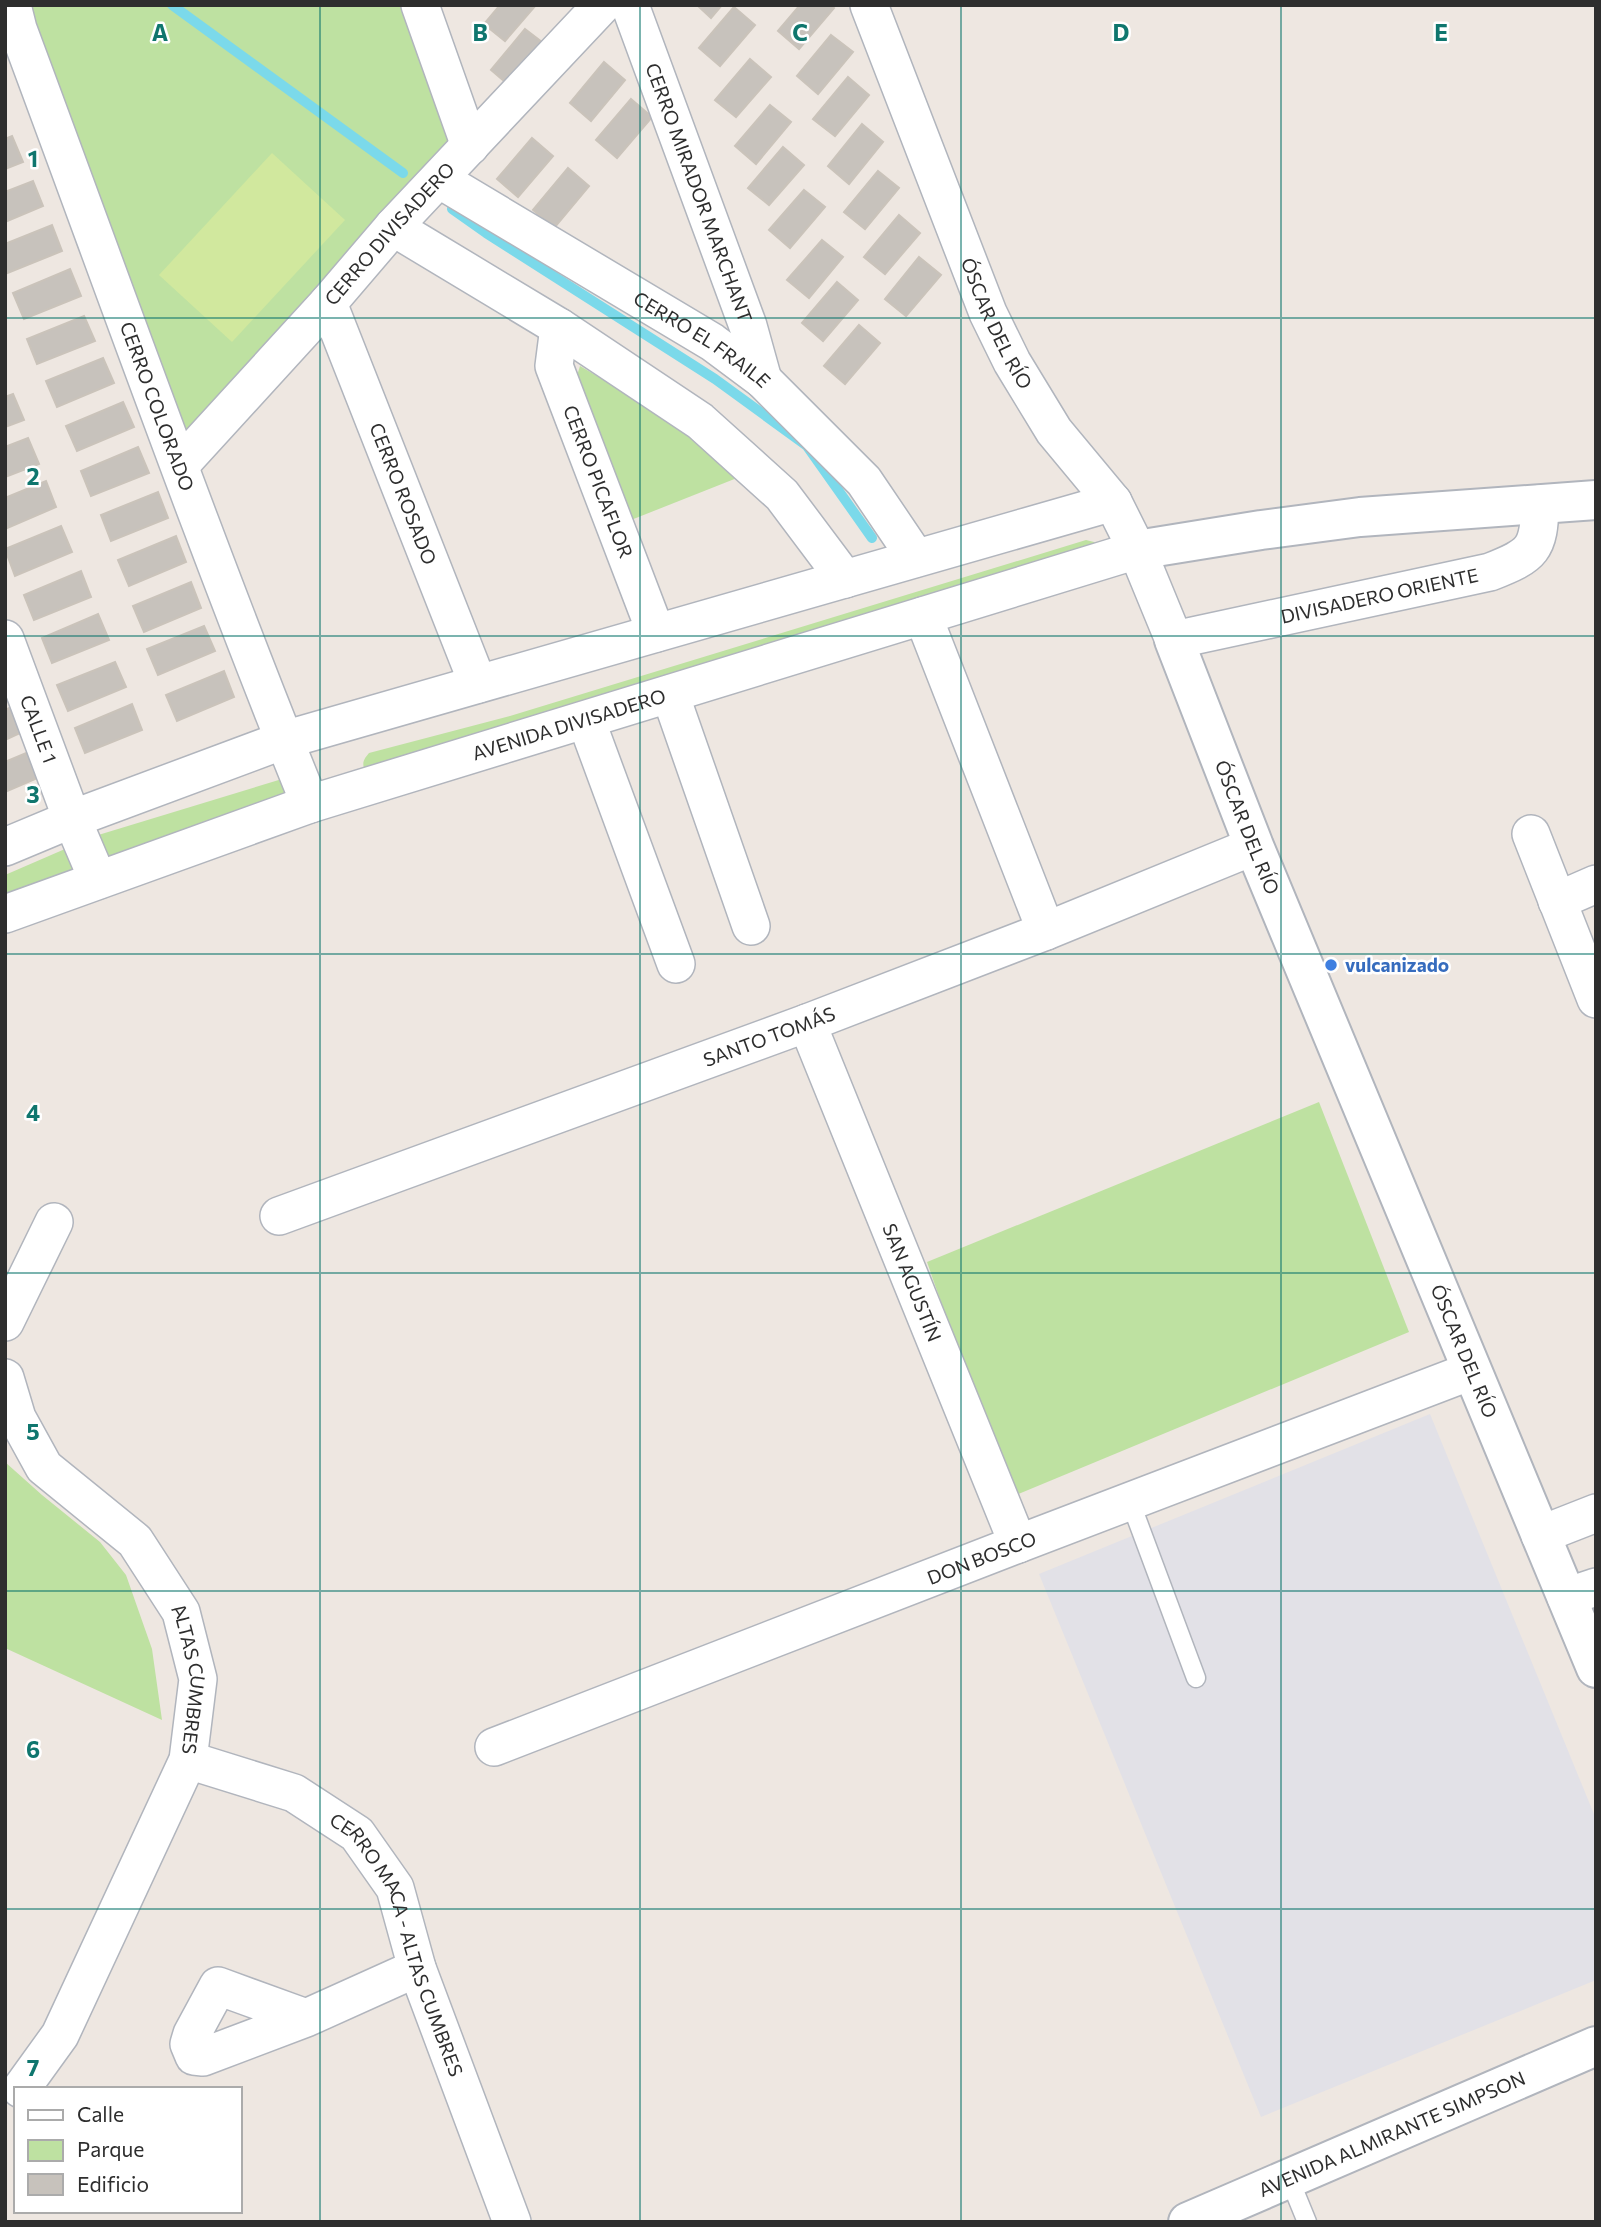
<svg xmlns="http://www.w3.org/2000/svg" width="1601" height="2227" viewBox="0 0 1601 2227" font-family="Commissioner,sans-serif">
	<rect width="100%" height="100%" fill="#eee7e1"/>
	<path fill="#e2e1e7" d="M1430,1414L1596,1819V1980L1261,2117L1039,1574Z"/>
	<g fill="#bee1a1">
		<path d="M26,5H403L453,139L183,451Z"/>
		<path d="M580,366L697,435L737,478L631,520L576,379Z"/>
		<path d="M1086,540L1094,542L1100,546L366,774C362,764 362,761 369,753L510,716Z"/>
		<path d="M282,779L294,793L5,899V875L95,836Z"/>
		<path d="M1319,1102L1409,1332L1009,1498L927,1262Z"/>
		<path d="M5,1462L42,1495L100,1542L126,1575L152,1649L162,1720L5,1648Z"/>
	</g>
	<path fill="#d1e89e" d="M272,153L345,220L232,342L159,275Z"/>
	<g fill="none" stroke-linecap="round" stroke-linejoin="round">
		<g stroke="#7bd9ea" stroke-width="10">
			<path d="M172,5L403,173"/>
			<path d="M452,209L486,233L715,379L807,446L872,538"/>
		</g>
	</g>
	<g fill="#c7c2bc" stroke="#cac3ba" stroke-width="2">
		<path d="M500,5H536L505,41L484,24Z"/>
		<path d="M697,5H722L711,18Z"/>
		<path d="M800,5H831L834,8L799,49L778,31Z"/>
		<path d="M734,7L755,25L720,66L699,48Z"/>
		<path d="M525,29L547,46L512,88L491,70Z"/>
		<path d="M831,35L853,52L818,94L797,76Z"/>
		<path d="M750,59L771,77L736,117L715,100Z"/>
		<path d="M604,62L625,80L591,121L570,103Z"/>
		<path d="M848,77L869,95L835,136L813,119Z"/>
		<path d="M631,99L652,117L617,158L596,140Z"/>
		<path d="M770,105L791,122L756,164L735,146Z"/>
		<path d="M862,124L883,142L849,184L828,166Z"/>
		<path d="M12,136L23,162L5,169V139Z"/>
		<path d="M532,138L553,156L518,197L497,179Z"/>
		<path d="M783,147L804,165L769,205L748,188Z"/>
		<path d="M568,168L589,186L554,228L533,210Z"/>
		<path d="M878,171L899,188L865,229L844,212Z"/>
		<path d="M33,181L43,206L5,222V192Z"/>
		<path d="M804,190L825,207L790,248L769,230Z"/>
		<path d="M899,215L920,233L885,274L864,257Z"/>
		<path d="M52,225L62,251L5,274V244Z"/>
		<path d="M822,240L843,257L809,298L787,280Z"/>
		<path d="M919,257L941,275L906,316L885,299Z"/>
		<path d="M70,269L81,296L24,319L13,293Z"/>
		<path d="M837,282L858,300L823,341L802,323Z"/>
		<path d="M84,316L95,341L37,364L27,339Z"/>
		<path d="M859,325L880,343L845,384L824,366Z"/>
		<path d="M103,358L114,383L57,407L46,381Z"/>
		<path d="M13,394L24,420L5,427V397Z"/>
		<path d="M123,402L134,427L77,451L66,426Z"/>
		<path d="M28,438L39,464L5,477V447Z"/>
		<path d="M138,447L149,473L91,496L81,471Z"/>
		<path d="M46,481L56,507L5,529V498Z"/>
		<path d="M158,492L168,518L111,541L101,515Z"/>
		<path d="M61,526L72,552L15,576L5,549Z"/>
		<path d="M176,536L186,562L129,586L118,560Z"/>
		<path d="M81,571L91,597L34,620L24,595Z"/>
		<path d="M191,582L201,608L144,632L133,606Z"/>
		<path d="M98,614L109,640L52,663L42,638Z"/>
		<path d="M204,626L215,651L158,675L147,649Z"/>
		<path d="M115,662L126,687L68,711L57,685Z"/>
		<path d="M224,671L234,697L177,721L166,695Z"/>
		<path d="M19,703L31,728L5,740V710Z"/>
		<path d="M132,704L142,730L85,753L75,728Z"/>
		<path d="M38,748L49,773L5,792V762Z"/>
	</g>
	<g fill="none" stroke-linecap="round" stroke-linejoin="round">
		<defs>
			<g id="lane">
				<path d="M1130,1501L1196,1678"/>
				<path d="M1289,2178L1307,2222"/>
			</g>
			<g id="street">
				<path id="s1" d="M12,5L18,29C114,287 206,548 310,804"/>
				<path d="M420,5L470,146"/>
				<path id="s2" d="M630,5L748,326L763,380"/>
				<path id="s3" d="M869,5L988,313L1012,362L1054,431L1113,502L1137,550L1174,640L1490,572C1533,555 1539,550 1540,504"/>
				<path id="s4" d="M439,179L712,342L763,380L864,481L916,558"/>
				<path d="M393,227L559,327L700,421L782,495L845,579"/>
				<path id="s5" d="M328,303L478,684"/>
				<path id="s6" d="M559,327L554,366L656,633"/>
				<path id="s7" d="M180,465L328,303L393,227L602,5"/>
				<path d="M923,616L1046,931"/>
				<path id="s8" d="M5,639L72,819L98,880"/>
				<path d="M670,694L751,926"/>
				<path d="M586,720L676,964"/>
				<path d="M1531,834L1596,999"/>
				<path d="M5,847L72,819L284,740L1113,502"/>
				<path d="M1557,901L1596,884"/>
				<path id="s9" d="M5,914L310,804L1137,550"/>
				<path id="s10" d="M807,1023L1018,1544"/>
				<path id="s11" d="M279,1216L807,1023L1046,931L1254,846"/>
				<path d="M5,1322L54,1222"/>
				<path id="s12" d="M5,1378L17,1418L44,1467L135,1541L181,1612L198,1679L188,1760L60,2035L21,2089"/>
				<path d="M1540,1535L1596,1513"/>
				<path d="M1566,1597L1596,1587"/>
				<path id="s13" d="M494,1747L1018,1544L1471,1371"/>
				<path id="s14" d="M188,1760L294,1793L357,1834L395,1888L417,1968L512,2222"/>
				<path d="M306,2018L218,1986L192,2034L189,2044L194,2056L203,2057L306,2018L417,1968"/>
			</g>
			<g id="secondary">
				<path d="M1137,550L1261,530L1360,517L1596,500"/>
				<path id="s15" d="M1174,640L1254,846L1596,1668"/>
				<path id="s16" d="M1188,2222L1596,2046"/>
			</g>
		</defs>
		<use href="#lane" stroke="#b1b5bd" stroke-width="21"/>
		<use href="#street" stroke="#b1b5bd" stroke-width="40"/>
		<use href="#secondary" stroke="#b1b5bd" stroke-width="42"/>
		<use href="#lane" stroke="#fff" stroke-width="18"/>
		<use href="#street" stroke="#fff" stroke-width="37"/>
		<use href="#secondary" stroke="#fff" stroke-width="38"/>
	</g>
	<path fill="none" stroke="#0f766e" stroke-width="2" stroke-opacity="0.55" d="M320,5V2222M640,5V2222M961,5V2222M1281,5V2222M5,318H1596M5,636H1596M5,954H1596M5,1273H1596M5,1591H1596M5,1909H1596"/>
	<circle fill="#3f7fe0" stroke="#fff" stroke-width="2.5" cx="1331" cy="965" r="7"/>
	<g text-anchor="middle" stroke-width="5" stroke-linejoin="round" paint-order="stroke">
		<g font-size="19" fill="#2e2e2e" stroke="#fff">
			<text dy="7" stroke="none"><textPath href="#s2" startOffset="200">CERRO MIRADOR MARCHANT</textPath></text>
			<text dy="7" stroke="none"><textPath href="#s7" startOffset="312">CERRO DIVISADERO</textPath></text>
			<text dy="7" stroke="none"><textPath href="#s3" startOffset="343">ÓSCAR DEL RÍO</textPath></text>
			<text dy="7" stroke="none"><textPath href="#s4" startOffset="308">CERRO EL FRAILE</textPath></text>
			<text dy="7" stroke="none"><textPath href="#s1" startOffset="427">CERRO COLORADO</textPath></text>
			<text dy="7" stroke="none"><textPath href="#s6" startOffset="163">CERRO PICAFLOR</textPath></text>
			<text dy="7" stroke="none"><textPath href="#s5" startOffset="205">CERRO ROSADO</textPath></text>
			<text dy="7" stroke="none"><textPath href="#s3" startOffset="919">DIVISADERO ORIENTE</textPath></text>
			<text dy="7" stroke="none"><textPath href="#s9" startOffset="595">AVENIDA DIVISADERO</textPath></text>
			<text dy="7" stroke="none"><textPath href="#s8" startOffset="96">CALLE 1</textPath></text>
			<text dy="7" stroke="none"><textPath href="#s15" startOffset="201">ÓSCAR DEL RÍO</textPath></text>
			<text dy="7" stroke="none"><textPath href="#s11" startOffset="522">SANTO TOMÁS</textPath></text>
			<text dy="7" stroke="none"><textPath href="#s10" startOffset="280">SAN AGUSTÍN</textPath></text>
			<text dy="7" stroke="none"><textPath href="#s15" startOffset="768">ÓSCAR DEL RÍO</textPath></text>
			<text dy="7" stroke="none"><textPath href="#s13" startOffset="523">DON BOSCO</textPath></text>
			<text dy="7" stroke="none"><textPath href="#s12" startOffset="368">ALTAS CUMBRES</textPath></text>
			<text dy="7" stroke="none"><textPath href="#s14" startOffset="303">CERRO MACA - ALTAS CUMBRES</textPath></text>
			<text dy="7" stroke="none"><textPath href="#s16" startOffset="222">AVENIDA ALMIRANTE SIMPSON</textPath></text>
		</g>
		<g font-size="19" font-weight="bold" fill="#366cbe" stroke="#fff" text-anchor="start">
			<text x="1345" y="972">vulcanizado</text>
		</g>
	</g>
	<g font-size="23" text-anchor="middle" font-weight="bold" fill="#0f766e" stroke="#fff" stroke-width="5" stroke-linejoin="round" paint-order="stroke">
		<text x="160" y="41">A</text>
		<text x="480" y="41">B</text>
		<text x="800" y="41">C</text>
		<text x="1121" y="41">D</text>
		<text x="1441" y="41">E</text>
		<text x="33" y="167">1</text>
		<text x="33" y="485">2</text>
		<text x="33" y="803">3</text>
		<text x="33" y="1121">4</text>
		<text x="33" y="1440">5</text>
		<text x="33" y="1758">6</text>
		<text x="33" y="2076">7</text>
	</g>
	<rect width="1601" height="2227" fill="none" stroke="#2e2e2e" stroke-width="14"/>
	<rect x="14" y="2087" width="228" height="126" fill="#ffffff" stroke="#ababab" stroke-width="2"/>
	<rect x="28" y="2110" width="35" height="10" fill="#ffffff" stroke="#ababab" stroke-width="2"/>
	<text x="77" y="2122" font-size="21" fill="#2e2e2e">Calle</text>
	<rect x="28" y="2140" width="35" height="21" fill="#bee1a1" stroke="#ababab" stroke-width="2"/>
	<text x="77" y="2157" font-size="21" fill="#2e2e2e">Parque</text>
	<rect x="28" y="2174" width="35" height="21" fill="#c7c2bc" stroke="#ababab" stroke-width="2"/>
	<text x="77" y="2192" font-size="21" fill="#2e2e2e">Edificio</text>
</svg>
